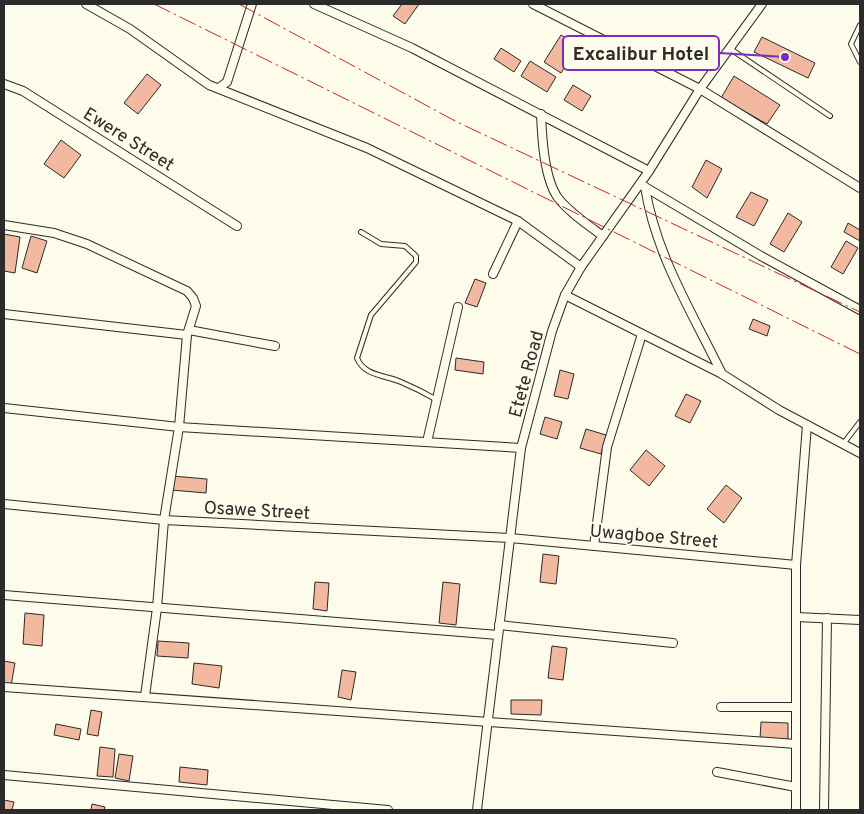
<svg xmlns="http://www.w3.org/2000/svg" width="864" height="814" viewBox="0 0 864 814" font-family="Overpass,sans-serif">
	<rect width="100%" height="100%" fill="#fdfbea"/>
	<g fill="#f2b8a0" stroke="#2b2b2b">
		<path d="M402,4H419L405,24L393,16Z"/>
		<path d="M561,35L578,45L561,73L544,62Z"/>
		<path d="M762,37L815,63L808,78L754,52Z"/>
		<path d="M501,48L521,61L514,72L494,59Z"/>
		<path d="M530,61L556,77L547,92L521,76Z"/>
		<path d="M147,74L161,85L138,114L124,103Z"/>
		<path d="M734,76L780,105L767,124L721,98Z"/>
		<path d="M573,85L591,96L582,111L564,100Z"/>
		<path d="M61,140L81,155L64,178L44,164Z"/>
		<path d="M706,160L722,169L707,198L692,187Z"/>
		<path d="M751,192L768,200L754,226L736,217Z"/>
		<path d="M788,213L802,222L784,252L770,244Z"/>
		<path d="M848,223L860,230V241L844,232Z"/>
		<path d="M4,234L20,237L15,273L4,271Z"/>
		<path d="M31,236L47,241L37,273L22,268Z"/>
		<path d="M846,241L858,248L843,274L831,267Z"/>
		<path d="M475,279L486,283L477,307L465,303Z"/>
		<path d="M753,319L770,326L767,336L749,329Z"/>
		<path d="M456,358L484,362L483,374L455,370Z"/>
		<path d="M560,370L574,374L568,399L554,396Z"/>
		<path d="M686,394L701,401L690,423L675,416Z"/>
		<path d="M545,417L562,422L557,439L540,434Z"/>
		<path d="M586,429L606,435L601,454L580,448Z"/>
		<path d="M646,450L665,466L649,486L630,470Z"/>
		<path d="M172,476L207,479L206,493L171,490Z"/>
		<path d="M726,485L742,498L724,523L707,509Z"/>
		<path d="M543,554L559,556L556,584L540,582Z"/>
		<path d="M315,582L329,583L327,611L313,609Z"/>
		<path d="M443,582L460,584L456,625L439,623Z"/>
		<path d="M25,613L44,615L42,646L23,644Z"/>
		<path d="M158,641L189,643L188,658L157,656Z"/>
		<path d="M552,646L567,648L563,680L548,678Z"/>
		<path d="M4,661L15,663L11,686L4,685Z"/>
		<path d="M194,663L222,666L219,688L192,684Z"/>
		<path d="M342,670L356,672L351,700L338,697Z"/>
		<path d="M511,700H542L541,715L511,714Z"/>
		<path d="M91,710L102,712L98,736L87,734Z"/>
		<path d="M761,722L788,723V740L760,739Z"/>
		<path d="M56,724L81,729L79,740L54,735Z"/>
		<path d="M100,747L115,749L113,777L97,776Z"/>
		<path d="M119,754L133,756L129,781L115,778Z"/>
		<path d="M180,767L208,770L207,785L179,782Z"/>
		<path d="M4,800L14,802L12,810H4Z"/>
		<path d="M92,804L105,807L104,810H91Z"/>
	</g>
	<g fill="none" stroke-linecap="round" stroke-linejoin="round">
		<defs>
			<g id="lane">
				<path d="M860,25L851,44L860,62"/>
				<path d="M729,48L830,116"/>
				<path d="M361,232L381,244L405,246L416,256V262L411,268L371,315L357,358C364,376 385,375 401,382C413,387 425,393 437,400"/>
				<path d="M843,444L860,422"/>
			</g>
			<g id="street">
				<path d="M86,4L130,29L209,85L367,148L518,221L581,267"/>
				<path d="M314,4L412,48L649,171"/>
				<path d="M533,4L700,89L860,188"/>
				<path d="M4,84L23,91L237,226"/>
				<path d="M220,87L227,82L252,4"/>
				<path d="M541,114C542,138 544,178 558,198C570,213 588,225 603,236"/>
				<path d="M640,184L761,256L860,310"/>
				<path d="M645,187C656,256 692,312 722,374"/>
				<path d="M4,225L54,233L87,244L187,291L193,298L196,306L187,335L179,427L164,520L157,608L145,696"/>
				<path d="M493,274L518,221"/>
				<path d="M565,295L722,374L779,410L860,453"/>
				<path d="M4,314L187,335"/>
				<path d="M189,330L275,346"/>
				<path d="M4,408L179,427L521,448"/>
				<path d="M427,442L458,307"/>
				<path d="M4,504L164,520L510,538L796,565"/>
				<path d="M594,546L607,447L642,334"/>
				<path d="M4,595L498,635"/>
				<path d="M796,617L860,620"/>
				<path d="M499,625L673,643"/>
				<path d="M4,687L796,744"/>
				<path d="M721,707H796"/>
				<path d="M717,772L796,787"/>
				<path d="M4,775L388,810"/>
				<path d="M477,810L521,448L552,331L565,295L581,267L649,171L700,89L762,4"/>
				<path d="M796,810V565L807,425"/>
				<path d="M824,810L827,618"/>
			</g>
		</defs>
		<use href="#lane" stroke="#2b2b2b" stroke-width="6"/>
		<use href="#street" stroke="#2b2b2b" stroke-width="10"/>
		<use href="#lane" stroke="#fdfbea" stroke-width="4"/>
		<use href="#street" stroke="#fdfbea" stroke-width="8"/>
		<g stroke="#c62828" stroke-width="1" stroke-dasharray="18 4 2.5 4" stroke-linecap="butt">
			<path d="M154,4L860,354"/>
			<path d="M239,4L457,122L860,312"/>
		</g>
	</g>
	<g text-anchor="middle" stroke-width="4" stroke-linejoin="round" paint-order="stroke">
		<g font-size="18" fill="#2b2b2b" stroke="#fdfbea">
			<text transform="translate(129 139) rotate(32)" y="6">Ewere Street</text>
			<text transform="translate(526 374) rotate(-75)" y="6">Etete Road</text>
			<text transform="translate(257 510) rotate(3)" y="6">Osawe Street</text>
			<text transform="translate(654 536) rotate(5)" y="6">Uwagboe Street</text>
		</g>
	</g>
	<path fill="none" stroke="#7b2cbf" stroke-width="2" d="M785 57L719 53"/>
	<circle fill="#7b2cbf" stroke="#fdfbea" stroke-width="2" cx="785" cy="57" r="5"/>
	<rect fill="#fdfbea" stroke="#7b2cbf" stroke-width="2" x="563" y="36" width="156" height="34" rx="5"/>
	<g font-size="19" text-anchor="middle" font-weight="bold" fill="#2b2b2b">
		<text x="641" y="60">Excalibur Hotel</text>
	</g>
	<rect width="864" height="814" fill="none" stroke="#2b2b2b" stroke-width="10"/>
</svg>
